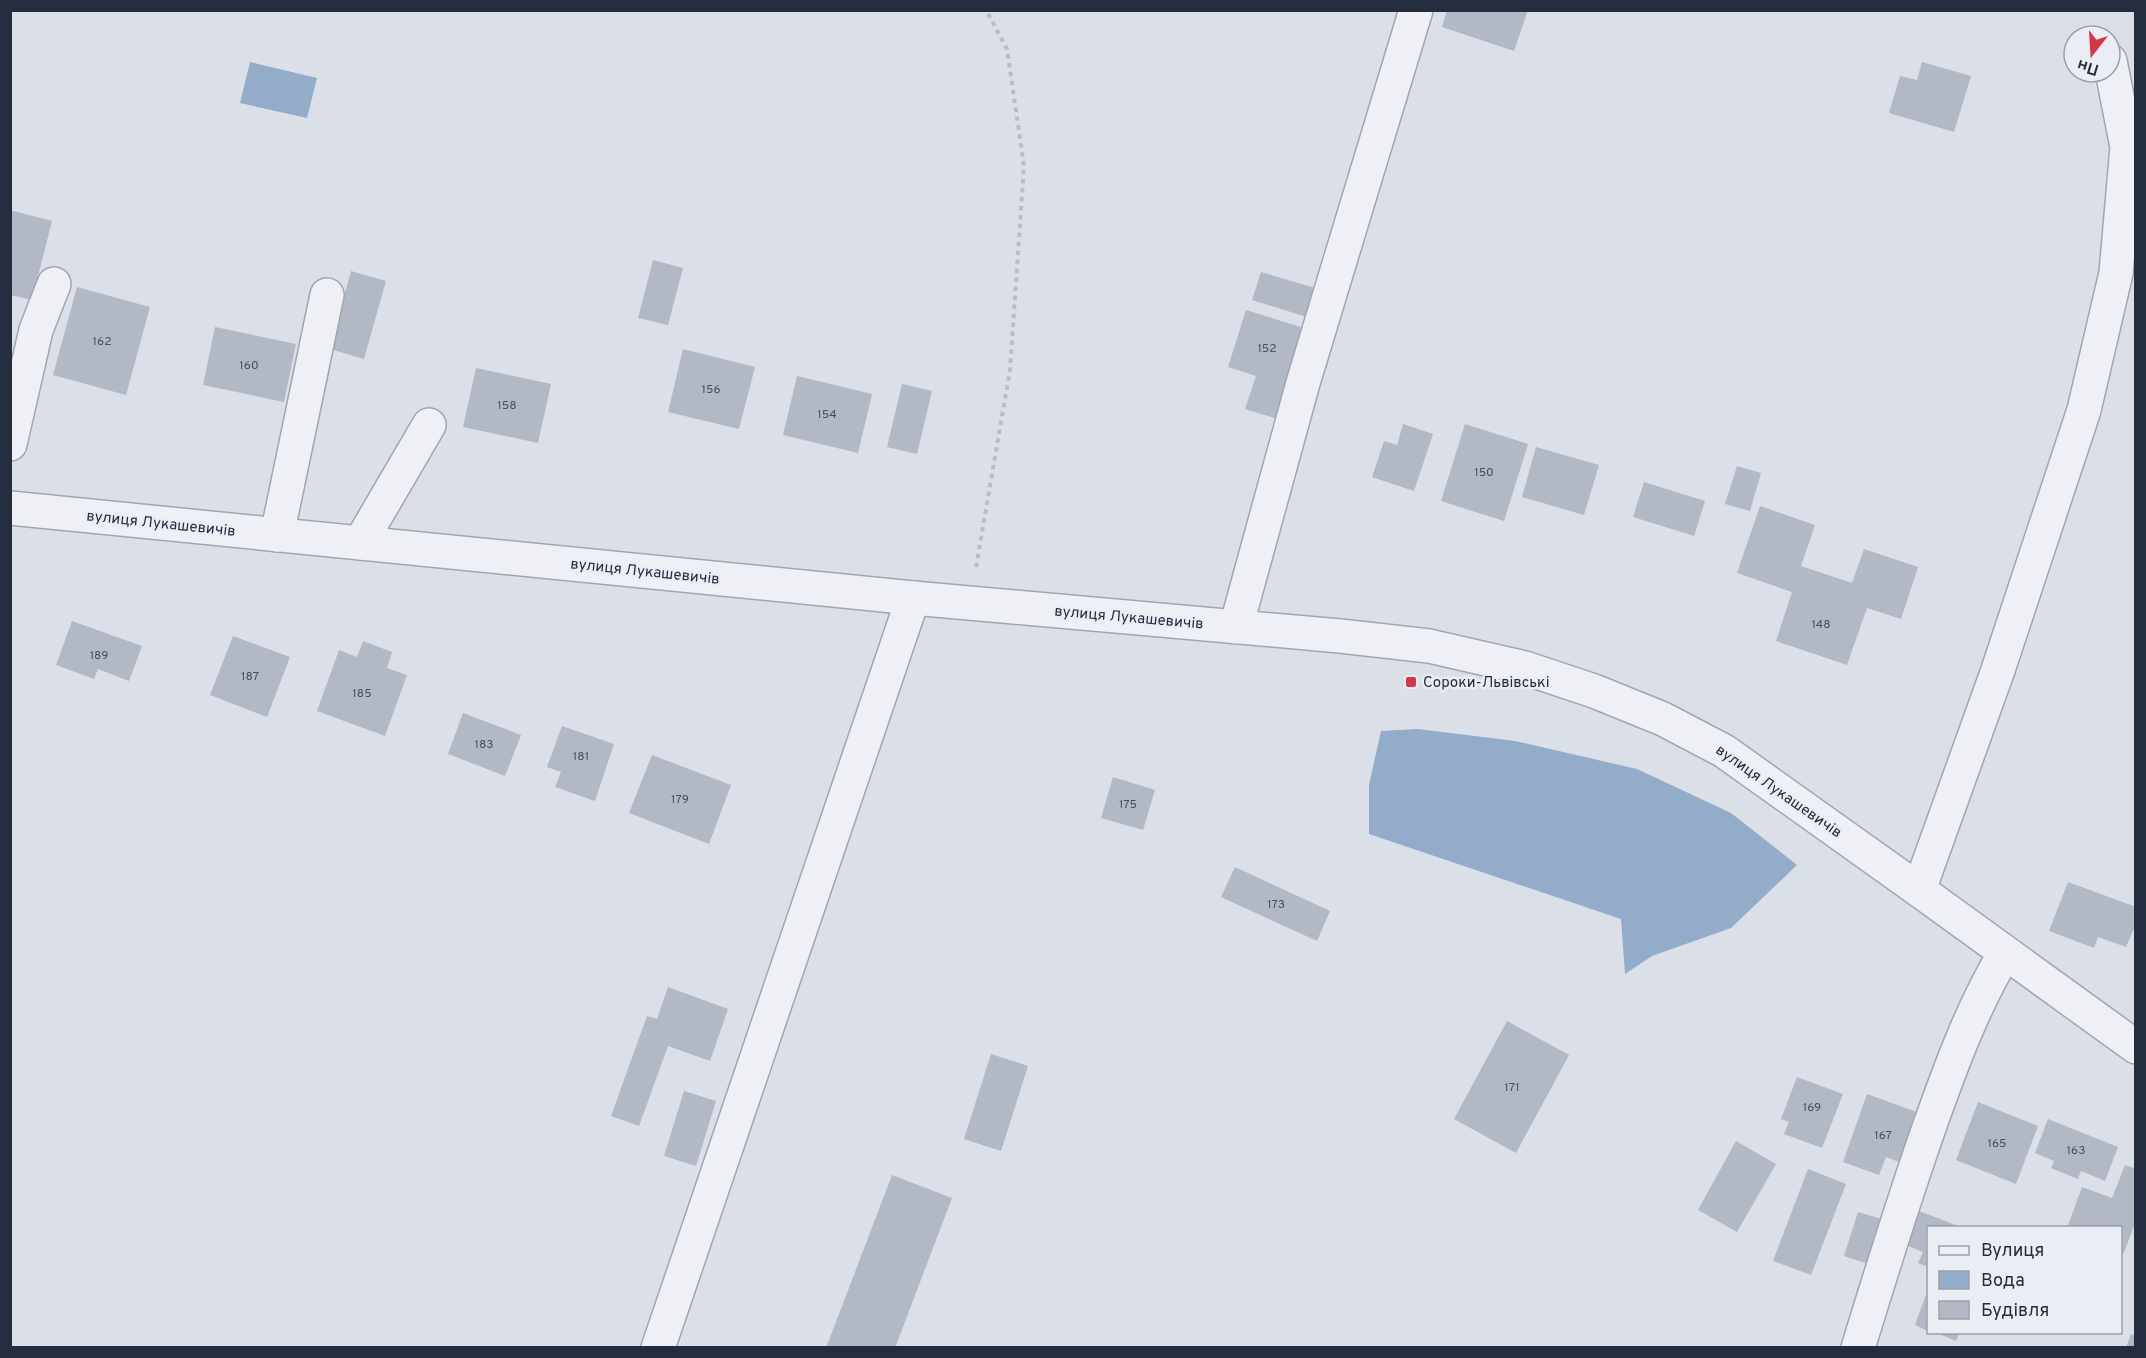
<svg xmlns="http://www.w3.org/2000/svg" width="2146" height="1358" viewBox="0 0 2146 1358" font-family="Overpass,sans-serif">
	<rect width="100%" height="100%" fill="#dbdfe7"/>
	<g fill="#93acc9">
		<path d="M250,62L317,78L307,118L240,103Z"/>
		<path d="M1418,729L1515,741L1637,769L1731,813L1797,865L1731,928L1652,956L1625,974L1621,919L1369,834V785L1381,731Z"/>
	</g>
	<g fill="#b2b8c4">
		<path d="M1447,10H1528L1514,51L1442,27Z"/>
		<path d="M1922,62L1971,76L1954,132L1889,113L1900,76L1917,80Z"/>
		<path d="M10,210L52,221L32,300L10,295Z"/>
		<path d="M653,260L683,268L668,325L638,318Z"/>
		<path d="M351,271L386,281L364,359L330,349Z"/>
		<path d="M1261,272L1322,290L1313,319L1252,300Z"/>
		<path d="M77,287L150,307L126,395L53,375Z"/>
		<path d="M1246,310L1307,329L1278,419L1245,409L1256,376L1228,367Z"/>
		<path d="M215,327L296,344L284,402L203,385Z"/>
		<path d="M683,349L755,367L739,429L668,412Z"/>
		<path d="M476,368L551,384L538,443L463,427Z"/>
		<path d="M797,376L872,394L858,453L783,435Z"/>
		<path d="M902,384L932,391L917,454L887,447Z"/>
		<path d="M1403,424L1433,434L1414,491L1372,477L1384,441L1397,445Z"/>
		<path d="M1465,424L1528,444L1504,521L1441,501Z"/>
		<path d="M1536,447L1599,465L1584,515L1522,497Z"/>
		<path d="M1737,466L1761,473L1750,511L1725,504Z"/>
		<path d="M1644,482L1705,501L1694,536L1633,517Z"/>
		<path d="M1760,506L1815,525L1801,566L1852,583L1864,549L1918,567L1901,619L1867,608L1847,665L1776,641L1792,592L1737,573Z"/>
		<path d="M72,621L142,646L129,681L98,669L94,679L56,665Z"/>
		<path d="M233,636L290,657L267,717L210,695Z"/>
		<path d="M363,641L392,652L387,668L407,675L385,736L317,711L339,650L357,657Z"/>
		<path d="M463,713L521,735L505,776L448,754Z"/>
		<path d="M562,726L614,744L595,801L555,787L561,772L547,767Z"/>
		<path d="M652,755L731,785L709,844L629,813Z"/>
		<path d="M1113,777L1155,790L1143,830L1101,818Z"/>
		<path d="M1235,867L1330,911L1317,941L1221,897Z"/>
		<path d="M2068,882L2136,907V924L2126,947L2098,937L2094,948L2049,931Z"/>
		<path d="M668,987L728,1009L710,1061L668,1046L639,1126L611,1116L647,1016L657,1019Z"/>
		<path d="M1507,1021L1569,1055L1516,1153L1454,1119Z"/>
		<path d="M991,1054L1028,1066L1001,1151L964,1139Z"/>
		<path d="M1797,1077L1843,1094L1822,1148L1784,1134L1789,1122L1781,1119Z"/>
		<path d="M684,1091L716,1101L696,1166L664,1156Z"/>
		<path d="M1867,1094L1922,1114L1904,1164L1886,1157L1879,1175L1843,1162Z"/>
		<path d="M1978,1102L2038,1126L2016,1184L1956,1160Z"/>
		<path d="M2048,1119L2118,1147L2105,1181L2081,1171L2078,1179L2051,1168L2054,1161L2035,1153Z"/>
		<path d="M1736,1141L1776,1164L1737,1232L1698,1210Z"/>
		<path d="M2125,1165L2136,1169V1221L2121,1260L2120,1228H2067L2082,1187L2112,1198Z"/>
		<path d="M1808,1169L1846,1184L1811,1275L1773,1261Z"/>
		<path d="M892,1175L952,1198L895,1348H826Z"/>
		<path d="M1914,1209L1961,1227L1928,1228V1267L1918,1263L1923,1252L1901,1243Z"/>
		<path d="M1858,1212L1885,1220L1871,1265L1844,1256Z"/>
		<path d="M1928,1289V1331L1915,1325Z"/>
		<path d="M1934,1332H1960L1956,1341Z"/>
		<path d="M2131,1334L2136,1336V1348H2126Z"/>
	</g>
	<g fill="none" stroke-linecap="round" stroke-linejoin="round">
		<defs>
			<g id="minor">
				<path d="M10,444L36,330L54,284"/>
				<path d="M10,508L913,598L1340,636L1429,646L1525,668L1594,691L1663,719L1724,751L1919,890L2136,1047"/>
				<path d="M277,535L327,295"/>
				<path d="M360,543L429,425"/>
				<path d="M1236,627L1303,383L1416,10"/>
				<path d="M1919,890L1998,670L2084,410L2116,273L2127,147L2110,61"/>
				<path d="M658,1348L913,598"/>
				<path d="M1858,1348C1881,1273 1904,1199 1930,1125C1951,1066 1973,1006 2005,953"/>
			</g>
		</defs>
		<use href="#minor" stroke="#a0a6b1" stroke-width="36"/>
		<path stroke="#b9bdc5" stroke-width="4" stroke-dasharray="4.5 4.5" stroke-linecap="butt" d="M976,567L1010,370L1024,166L1007,49L986,10"/>
		<use href="#minor" stroke="#eef0f5" stroke-width="33"/>
	</g>
	<rect fill="#d53649" stroke="#eaeef4" stroke-width="2" x="1405" y="676" width="12" height="12" rx="3"/>
	<g text-anchor="middle" stroke-width="5" stroke-linejoin="round" paint-order="stroke">
		<g font-size="12" fill="#48505f">
			<text x="102" y="345">162</text>
			<text x="1267" y="352">152</text>
			<text x="249" y="369">160</text>
			<text x="711" y="393">156</text>
			<text x="507" y="409">158</text>
			<text x="827" y="418">154</text>
			<text x="1484" y="476">150</text>
			<text x="1821" y="628">148</text>
			<text x="99" y="659">189</text>
			<text x="250" y="680">187</text>
			<text x="362" y="697">185</text>
			<text x="484" y="748">183</text>
			<text x="581" y="760">181</text>
			<text x="680" y="803">179</text>
			<text x="1128" y="808">175</text>
			<text x="1276" y="908">173</text>
			<text x="1512" y="1091">171</text>
			<text x="1812" y="1111">169</text>
			<text x="1883" y="1139">167</text>
			<text x="1997" y="1147">165</text>
			<text x="2076" y="1154">163</text>
		</g>
		<g font-size="15" fill="#242d3d" stroke="#eaeef4">
			<text transform="translate(161 523) rotate(6)" y="5">вулиця Лукашевичів</text>
			<text transform="translate(645 571) rotate(6)" y="5">вулиця Лукашевичів</text>
			<text transform="translate(1129 617) rotate(5)" y="5">вулиця Лукашевичів</text>
			<text transform="translate(1779 791) rotate(35)" y="5">вулиця Лукашевичів</text>
		</g>
		<g font-size="15" fill="#242d3d" stroke="#eaeef4" text-anchor="start">
			<text x="1423" y="687">Сороки-Львівські</text>
		</g>
	</g>
	<rect width="2146" height="1358" fill="none" stroke="#242d3d" stroke-width="24"/>
	<rect x="1927" y="1226" width="195" height="108" fill="#eaeef4" stroke="#9ba1ab" stroke-width="1.5"/>
	<rect x="1939" y="1246" width="30" height="9" fill="#eef0f5" stroke="#9ba1ab" stroke-width="1.5"/>
	<text x="1981" y="1256" font-size="18" fill="#242d3d">Вулиця</text>
	<rect x="1939" y="1271" width="30" height="18" fill="#93acc9" stroke="#9ba1ab" stroke-width="1.5"/>
	<text x="1981" y="1286" font-size="18" fill="#242d3d">Вода</text>
	<rect x="1939" y="1301" width="30" height="18" fill="#b2b8c4" stroke="#9ba1ab" stroke-width="1.5"/>
	<text x="1981" y="1316" font-size="18" fill="#242d3d">Будівля</text>
	<g transform="translate(2092 54) rotate(197)"><circle r="28" fill="#eaeef4" stroke="#9ba1ab" stroke-width="1.5"/>
	<path d="M0-4.5L10 22L0 15L-10 22Z" fill="#d53649"/>
	<text y="-9" font-size="16" font-weight="bold" text-anchor="middle" fill="#242d3d">Пн</text>
	</g>
</svg>
